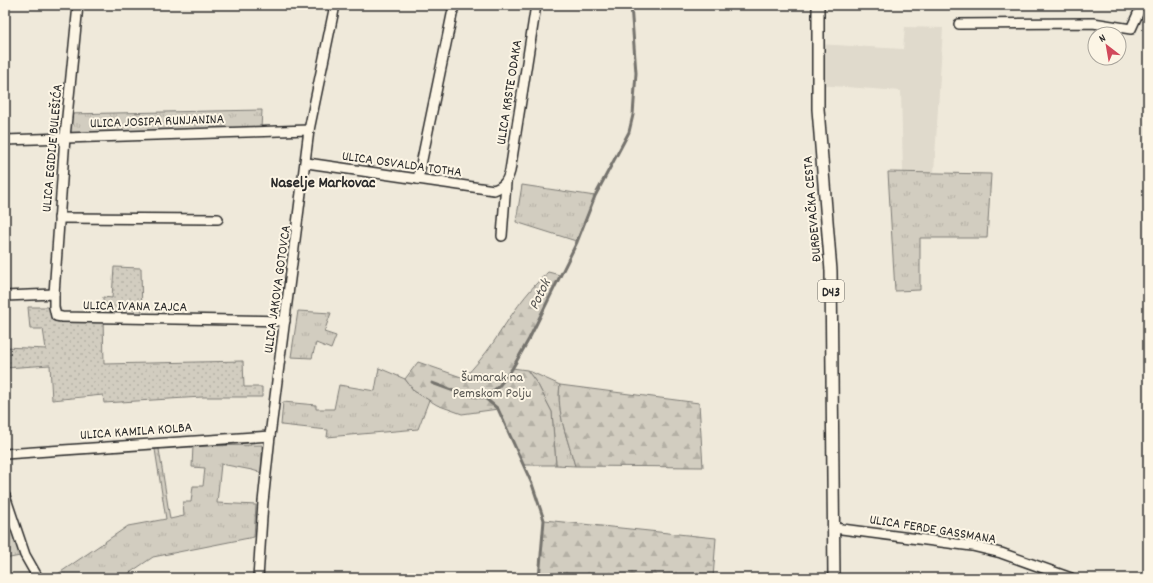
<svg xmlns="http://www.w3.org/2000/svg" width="1153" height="583" viewBox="0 0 1153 583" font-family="Dekko,sans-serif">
	<defs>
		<pattern id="grass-tufts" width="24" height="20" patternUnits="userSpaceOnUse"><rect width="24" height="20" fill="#d2cdc0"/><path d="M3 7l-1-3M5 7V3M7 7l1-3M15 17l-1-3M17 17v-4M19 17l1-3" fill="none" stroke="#b4b0a5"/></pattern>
		<pattern id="forest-firs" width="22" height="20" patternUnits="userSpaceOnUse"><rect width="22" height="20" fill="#d2cdc0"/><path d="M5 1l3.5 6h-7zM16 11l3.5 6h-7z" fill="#b4b0a5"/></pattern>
		<pattern id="garden-dots" width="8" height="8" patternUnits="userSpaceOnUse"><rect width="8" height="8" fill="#d2cdc0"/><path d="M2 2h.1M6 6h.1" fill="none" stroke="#b4b0a5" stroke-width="1.8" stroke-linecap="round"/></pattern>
	</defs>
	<rect width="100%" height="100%" fill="#efe9da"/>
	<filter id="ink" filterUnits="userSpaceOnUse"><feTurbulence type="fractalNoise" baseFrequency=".025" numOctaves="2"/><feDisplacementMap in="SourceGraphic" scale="8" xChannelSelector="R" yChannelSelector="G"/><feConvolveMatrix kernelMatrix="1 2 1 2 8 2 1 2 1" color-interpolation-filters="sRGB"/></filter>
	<g filter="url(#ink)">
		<path fill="#e0dacc" d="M905,27L943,28L934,173L903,172L901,91L818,85V44L903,49Z"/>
		<g fill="url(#grass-tufts)" stroke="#7e7c76">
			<path d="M262,110L261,129L79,135L68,133L67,114Z"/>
			<path d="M888,172L991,174L987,238H920V290L895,291Z"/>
			<path d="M522,185L595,196L576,241L516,222Z"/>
			<path d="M298,311L331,313L324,332L336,336L331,349L316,343L312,358L291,357Z"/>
			<path d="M379,368L405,379L414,391L429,400L418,429L327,437L328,430L281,425L283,402L316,405V409H334L339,385L375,391Z"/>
			<path d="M527,370L560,385C556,412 568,440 575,466L556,465L552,412L538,385Z"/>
			<path d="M154,443H158L170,519L184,516L183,502H191L193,486H203L205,468L192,467L193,446L262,445V473L252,470L221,464L217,503L256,505L254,537L153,557L122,578H52L128,526L166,519Z"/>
			<path d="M9,519L25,555L5,559V522Z"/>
		</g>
		<g fill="url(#forest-firs)" stroke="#7e7c76">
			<path d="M548,272L560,275L529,339L512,368L527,370L538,385L552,412L556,465H523L498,409L462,414L437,405L414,391L405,379L418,362L464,378C474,367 485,355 493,343C510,317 525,293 548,272Z"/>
			<path d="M560,385L699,403L703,467L575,466C568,440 556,412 560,385Z"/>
			<path d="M544,520L716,538L713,578H539Z"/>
		</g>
		<path fill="url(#garden-dots)" stroke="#7e7c76" d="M114,267L141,268L142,319L103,318L104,364L243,361L244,387H262V397H202L104,403L103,395L52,400L50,365L5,368V347L46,349L43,329H30L28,307H54L56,316L103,318V297L112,298Z"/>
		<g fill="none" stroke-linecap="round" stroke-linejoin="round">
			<g stroke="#75736d" stroke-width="3">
				<path d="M432,383L465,395L485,398"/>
				<path d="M539,578L544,520L532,484L498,409L485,398L499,386L512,369L529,339L577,242L595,196L629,132L633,115L636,73L631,5"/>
			</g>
			<defs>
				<g id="minor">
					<path d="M959,24L1093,23L1131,29L1142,5"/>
					<path d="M5,140L309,130"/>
					<path d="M307,163L494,190C504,186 507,182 510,171L536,5"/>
					<path d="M418,179L454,5"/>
					<path d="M59,218L218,219"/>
					<path d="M502,236L506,183"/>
					<path d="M54,294L65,137L78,5"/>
					<path d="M5,296L54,294V307L56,316L62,317L285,321"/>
					<path d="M5,454L270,436"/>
					<path d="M5,496L25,555L38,578"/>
					<path d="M834,528L972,546L1001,553L1071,578"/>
					<path d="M258,578L263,502L270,436L309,130L335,5"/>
				</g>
				<path id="major" d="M818,5V109L831,271L834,578"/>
			</defs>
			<use href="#minor" stroke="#2b2b2b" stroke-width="12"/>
			<use href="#major" stroke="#2b2b2b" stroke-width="14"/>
			<use href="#minor" stroke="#fcf5e5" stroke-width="9"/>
			<use href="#major" stroke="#fcf5e5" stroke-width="11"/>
		</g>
	</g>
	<g text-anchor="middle" stroke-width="4" stroke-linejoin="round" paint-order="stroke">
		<rect fill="#fcf5e5" stroke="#6a6863" stroke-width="1" x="818" y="280" width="26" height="22" rx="3"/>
		<g font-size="13" font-weight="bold" fill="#2b2b2b">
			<text x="831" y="296">D43</text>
		</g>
		<g font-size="14" fill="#2b2b2b" stroke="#fcf5e5">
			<text transform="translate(508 92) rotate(-81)" y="5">ULICA KRSTE ODAKA</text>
			<text transform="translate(157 120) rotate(-2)" y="5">ULICA JOSIPA RUNJANINA</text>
			<text transform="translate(51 148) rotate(-85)" y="5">ULICA EGIDIJE BULEŠIĆA</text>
			<text transform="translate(402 163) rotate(8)" y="5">ULICA OSVALDA TOTHA</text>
			<text transform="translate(811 209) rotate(-95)" y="5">ĐURĐEVAČKA CESTA</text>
			<text transform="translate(276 289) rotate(-82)" y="5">ULICA JAKOVA GOTOVCA</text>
			<text transform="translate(135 305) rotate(1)" y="5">ULICA IVANA ZAJCA</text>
			<text transform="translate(136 430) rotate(-4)" y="5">ULICA KAMILA KOLBA</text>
			<text transform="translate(933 528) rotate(9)" y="5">ULICA FERDE GASSMANA</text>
		</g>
		<g font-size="14" fill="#555450" stroke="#fcf5e5">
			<text x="492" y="381">Šumarak na<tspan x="492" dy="16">Pemskom Polju</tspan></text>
		</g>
		<g font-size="15" font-style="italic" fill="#565552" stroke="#fcf5e5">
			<text transform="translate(539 294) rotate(-64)" y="5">Potok</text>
		</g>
		<g font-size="16" font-weight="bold" fill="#2b2b2b" stroke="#fcf5e5">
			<text x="323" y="187">Naselje Markovac</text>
		</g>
	</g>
	<rect width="1153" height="583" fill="none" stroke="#fcf5e5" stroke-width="20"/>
	<rect x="10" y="10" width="1133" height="563" fill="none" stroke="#2b2b2b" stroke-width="1.5" filter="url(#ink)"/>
	<g transform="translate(1107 46) rotate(329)"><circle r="19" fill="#fcf5e5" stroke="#a8a49b"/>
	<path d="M0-3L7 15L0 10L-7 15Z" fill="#d1495b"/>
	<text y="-6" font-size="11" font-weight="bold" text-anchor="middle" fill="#2b2b2b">N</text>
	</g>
</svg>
